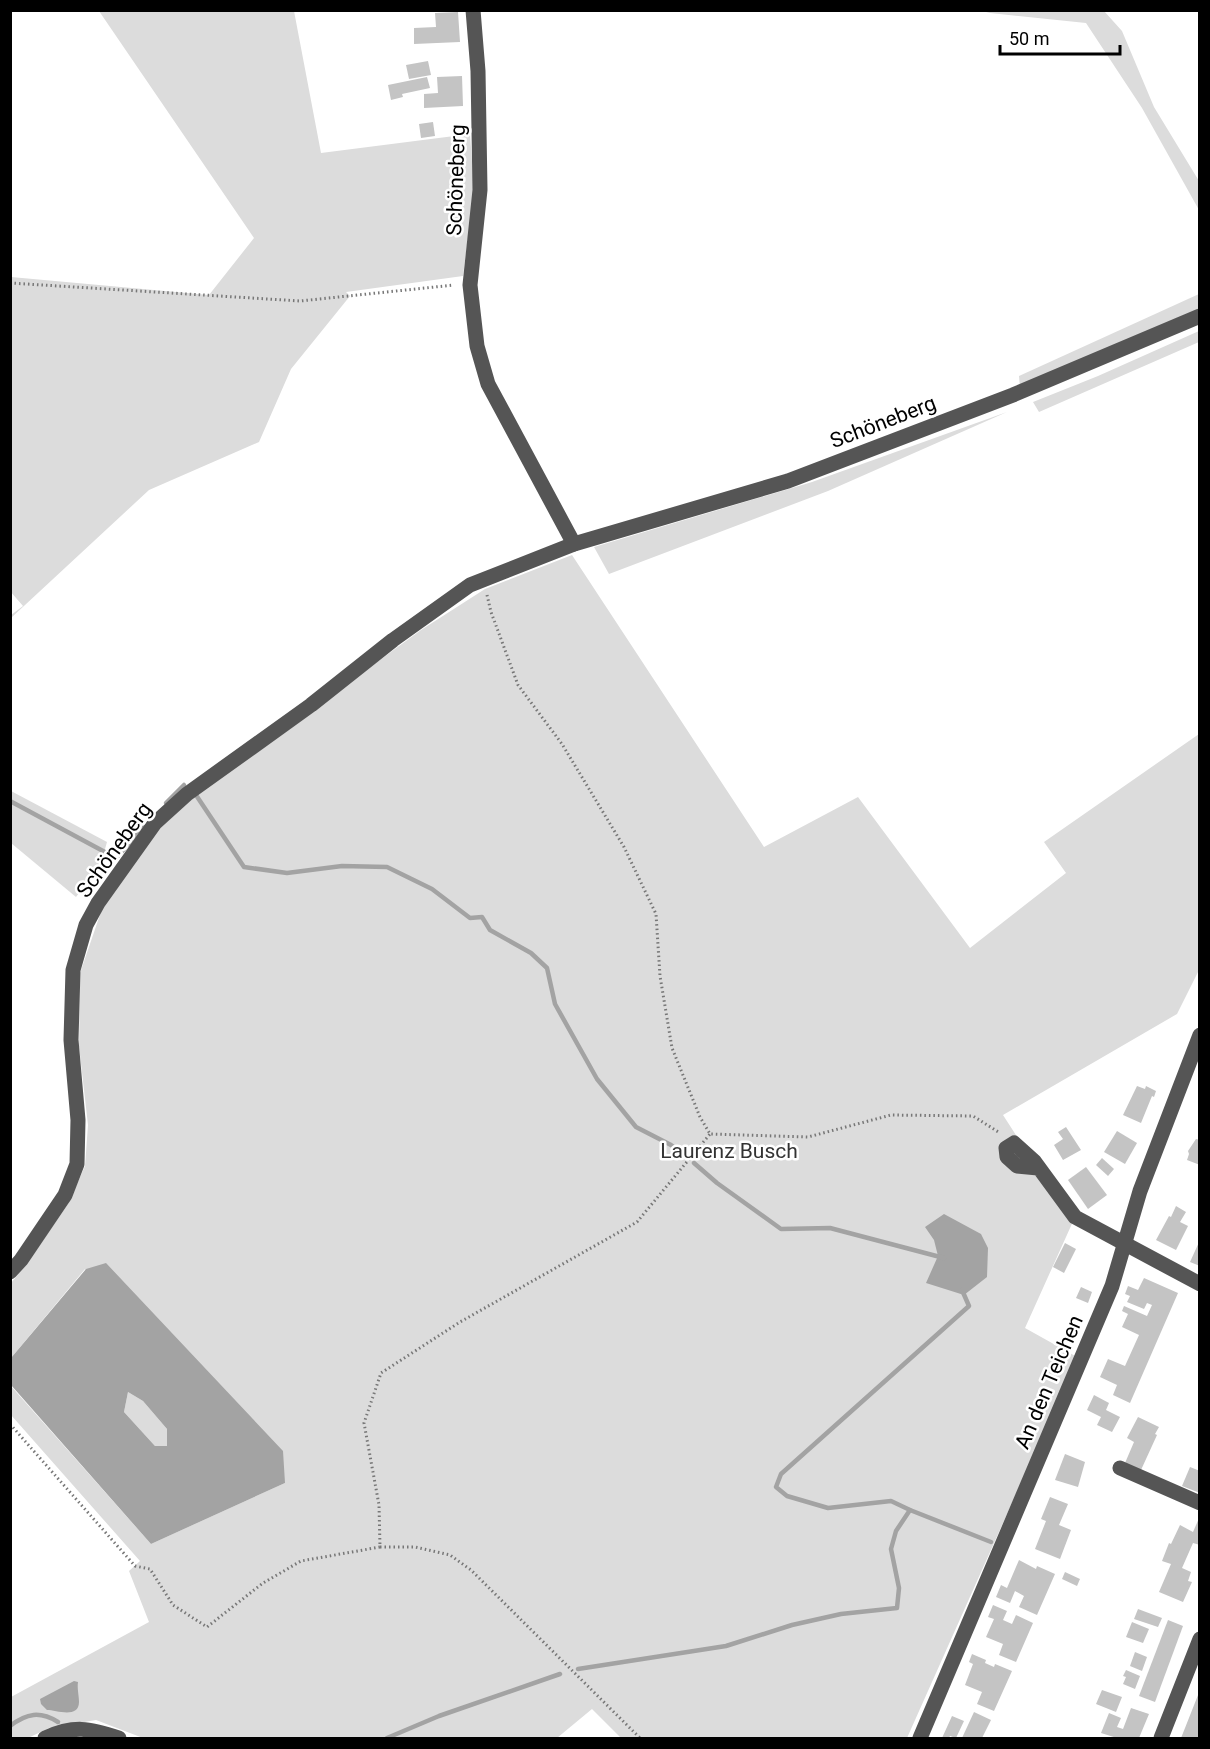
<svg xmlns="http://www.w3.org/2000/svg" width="1210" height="1749" viewBox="0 0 1210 1749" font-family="Roboto,sans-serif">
	<rect width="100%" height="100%" fill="#fff"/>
	<g fill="#dcdcdc">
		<path d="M99,11H294L321,153L470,134L474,190L463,276L346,292L350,296L291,369L259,442L149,490L11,618V615L23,606L10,591L11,277L209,295L254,238Z"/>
		<path d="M982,11H1104L1122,31L1154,107L1199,181V210L1142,108L1086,23L990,13Z"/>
		<path d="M1199,294V311L1020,388L1019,376Z"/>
		<path d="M1199,331V342L1039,412L1033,402L1098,376Z"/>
		<path d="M1007,412L828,491L609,574L594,547L812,482Z"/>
		<path d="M572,555L764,847L858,797L970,948L1066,873L1044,842L1199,734V970L1177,1014L1003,1115L1021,1143L1075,1217L1025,1328L1077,1357L907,1738H621L592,1709L557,1738H143L96,1720L49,1728L28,1738H11V1697L149,1622L129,1571L140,1561L11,1415L10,1385L151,1544L285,1483L85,1269L11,1358V1283L26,1265L68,1204L85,1166L88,1125L79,1046L80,973L103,906L153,834L199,792L421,630L485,589Z"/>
		<path d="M11,791L107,842L101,863L76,897L11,843Z"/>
		<path d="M128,1392L143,1401L167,1429L168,1446H155L124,1412Z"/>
	</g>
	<g fill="#a3a3a3" fill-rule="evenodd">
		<path d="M944,1214L981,1234L988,1248L987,1277L964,1295L926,1283L938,1256L934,1240L925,1227Z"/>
		<path d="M106,1263L283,1451L285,1483L151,1544L11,1385V1358L86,1269ZM128,1392L143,1401L167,1429V1446H155L124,1412Z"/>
		<path d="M74,1681L78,1682C77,1689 79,1695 79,1702C79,1719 56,1710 47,1710L41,1704L40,1699Z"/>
	</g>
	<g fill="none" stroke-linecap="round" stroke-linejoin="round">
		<g stroke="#a3a3a3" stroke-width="4.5">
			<path d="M196,795L244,867L287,873L342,866L387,867L432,889L470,918L482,917L490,930L531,953L547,968L555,1004L597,1079L636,1127L671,1145L682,1153"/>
			<path d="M10,801L116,858L144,827"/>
			<path d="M166,803L184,785"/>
			<path d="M694,1163L717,1183L781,1229L830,1228L944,1258"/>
			<path d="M962,1290L969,1306L781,1474L776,1487L787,1496L828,1508L891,1501L910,1510L991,1542"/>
			<path d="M578,1669L726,1646L792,1625L841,1614L897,1608L899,1588L891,1549L896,1531L910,1510"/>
			<path d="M10,1726C27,1713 40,1711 58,1722"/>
			<path d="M387,1738L439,1716L560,1674"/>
		</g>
	</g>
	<g fill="#c4c4c4">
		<path d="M458,12L460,42L414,44V28L436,27L435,13Z"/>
		<path d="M428,61L431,75L409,79L406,65Z"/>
		<path d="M462,76L463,106L424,108V94L438,93L437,77Z"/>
		<path d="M427,77L430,88L402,94L403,97L391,100L388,85Z"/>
		<path d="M433,122L435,136L421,138L419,124Z"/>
		<path d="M1137,1086L1145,1089L1146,1086L1156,1091L1154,1097L1152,1096L1141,1123L1123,1115Z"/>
		<path d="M1066,1127L1081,1150L1063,1160L1054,1145L1063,1139L1058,1132Z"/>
		<path d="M1117,1131L1137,1143L1125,1164L1104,1152Z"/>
		<path d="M1196,1139L1200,1140V1165L1187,1160L1189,1154L1188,1151Z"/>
		<path d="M1102,1158L1114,1169L1108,1176L1096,1165Z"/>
		<path d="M1086,1167L1107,1195L1088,1209L1068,1180Z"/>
		<path d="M1176,1206L1186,1212L1180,1222L1188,1226L1176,1250L1156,1240L1169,1216L1171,1217Z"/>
		<path d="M1200,1240V1266L1190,1262Z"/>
		<path d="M1065,1243L1076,1249L1064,1273L1053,1267Z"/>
		<path d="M1144,1278L1178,1293L1130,1403L1113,1395L1117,1385L1100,1377L1108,1359L1125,1366L1139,1335L1122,1327L1128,1314L1122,1311L1124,1306L1147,1316L1152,1305L1147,1303L1144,1309L1127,1302L1130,1296L1125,1294L1128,1286L1138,1290Z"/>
		<path d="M1081,1287L1092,1292L1088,1303L1076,1298Z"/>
		<path d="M1094,1395L1109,1403L1106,1410L1120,1417L1112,1432L1097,1425L1101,1417L1087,1410Z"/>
		<path d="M1138,1417L1159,1427L1155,1434L1157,1435L1141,1470L1125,1463L1134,1442L1127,1438Z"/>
		<path d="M1065,1454L1085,1462L1078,1487L1055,1480Z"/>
		<path d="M1190,1467L1200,1471V1493L1182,1486Z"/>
		<path d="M1050,1497L1068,1504L1059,1525L1071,1530L1060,1559L1035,1549L1046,1521L1041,1519Z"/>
		<path d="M1200,1516V1545L1193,1543L1182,1568L1191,1572L1188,1581L1192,1582L1183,1602L1159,1592L1171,1564L1162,1561L1169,1543L1171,1544L1180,1525L1193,1532Z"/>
		<path d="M1019,1560L1036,1569L1037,1566L1055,1574L1037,1615L1019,1607L1024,1596L1015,1591L1010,1603L996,1597L1001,1585L1007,1588Z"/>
		<path d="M1065,1572L1080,1579L1077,1586L1062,1579Z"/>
		<path d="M993,1605L1007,1611L1003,1620L1012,1624L1016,1615L1033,1623L1016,1662L999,1655L1003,1644L986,1637L994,1619L988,1617Z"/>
		<path d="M1138,1609L1162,1618L1158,1627L1134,1619Z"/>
		<path d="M1168,1620L1183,1626L1155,1702L1139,1696Z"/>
		<path d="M1132,1622L1149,1629L1143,1643L1126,1637Z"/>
		<path d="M1135,1652L1147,1657L1142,1671L1130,1666Z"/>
		<path d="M972,1654L986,1660L985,1663L994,1667L995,1664L1012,1671L994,1711L977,1704L982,1692L965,1685L973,1664L969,1662Z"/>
		<path d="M1126,1670L1140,1676L1135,1689L1123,1684L1126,1677L1123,1676Z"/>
		<path d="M1102,1690L1122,1697L1116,1712L1096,1704Z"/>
		<path d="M1200,1690V1738H1181L1185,1728Z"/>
		<path d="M1131,1708L1149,1714L1139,1738H1117L1101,1733L1109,1713L1121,1718L1117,1727L1123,1729Z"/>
		<path d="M974,1712L991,1720L982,1738H962Z"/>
		<path d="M952,1716L964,1721L956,1738L950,1736L949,1738H942Z"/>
	</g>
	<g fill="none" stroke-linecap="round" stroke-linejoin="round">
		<g stroke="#777" stroke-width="3" stroke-dasharray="1.5 3" stroke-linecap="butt">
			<path d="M10,283L300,301L454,285"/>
			<path d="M487,595L491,612L518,685L562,744L624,847L656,914L660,976L672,1048L700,1117L710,1134L808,1137L891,1115L973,1116L1000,1133"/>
			<path d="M10,1424L135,1566L150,1569L173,1605L207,1627L263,1583L301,1561L380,1547L379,1505L364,1423L381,1373L460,1322L637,1222L710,1134"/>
			<path d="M380,1547H415L450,1555L471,1570L640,1738"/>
		</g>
		<g stroke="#555" stroke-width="15">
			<path d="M473,10L478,71L480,190L470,285L477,346L488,384L574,544"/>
			<path d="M1038,1168L1017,1166L1007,1157L1006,1148L1014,1143L1034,1161L1075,1217L1200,1284"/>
			<path d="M10,1272L21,1260L65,1195L77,1164L78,1120L71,1040L73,970L86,925L98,903L155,823L187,794L311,705L393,640L470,585L574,544L788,481L1013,395L1200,316"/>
			<path d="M1120,1468L1200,1503"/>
			<path d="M45,1738C74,1725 89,1728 119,1738"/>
			<path d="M920,1738L1112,1286L1140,1191L1200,1035"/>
			<path d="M1161,1738L1200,1639"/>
		</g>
	</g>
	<g text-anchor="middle" stroke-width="5" stroke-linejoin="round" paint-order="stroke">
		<g font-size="21" fill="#000" stroke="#fff">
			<text transform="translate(456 180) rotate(-88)" y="7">Schöneberg</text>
			<text transform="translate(883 422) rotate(-21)" y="7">Schöneberg</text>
			<text transform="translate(114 850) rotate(-54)" y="7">Schöneberg</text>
			<text transform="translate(1049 1382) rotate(-67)" y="7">An den Teichen</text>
		</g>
		<g font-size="21" fill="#333" stroke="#fff">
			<text x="729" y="1158">Laurenz Busch</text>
		</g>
	</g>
	<rect width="1210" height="1749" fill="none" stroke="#000000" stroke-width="24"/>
	<path d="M1000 45v9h120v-9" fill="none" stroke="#000000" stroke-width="3"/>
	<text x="1009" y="45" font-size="18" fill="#000000" stroke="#ffffff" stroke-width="4.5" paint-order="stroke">50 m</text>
</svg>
